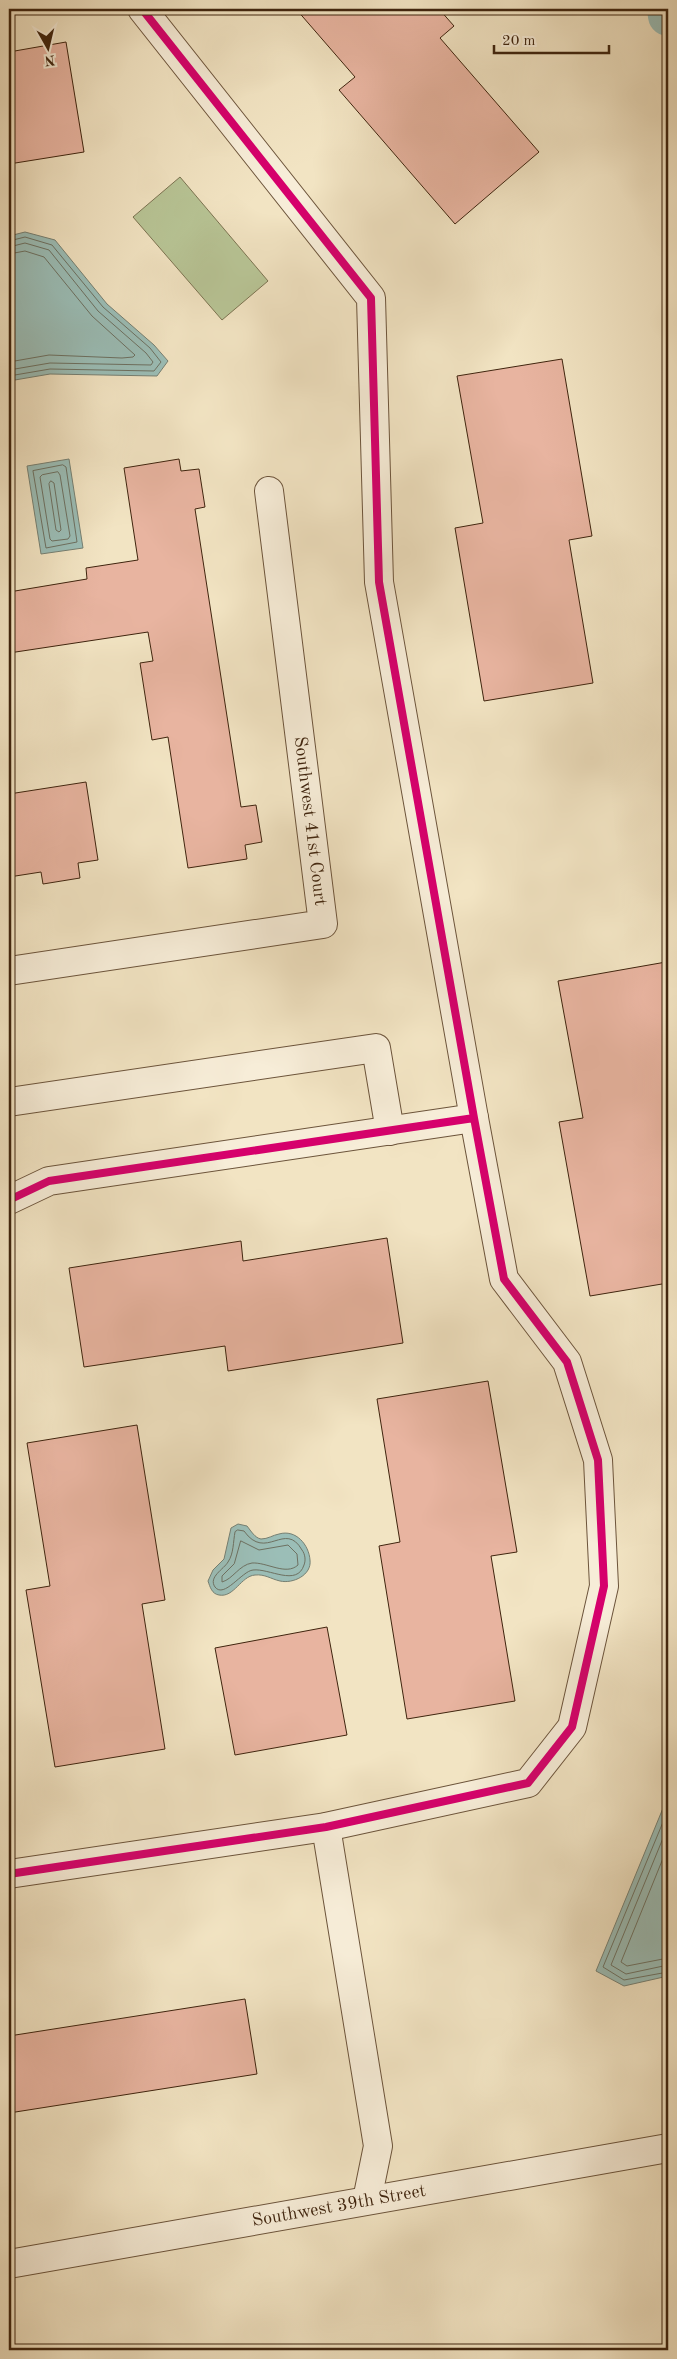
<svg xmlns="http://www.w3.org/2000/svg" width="677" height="2359" font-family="'Old Standard TT',serif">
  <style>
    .green { fill: #b8c596; stroke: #7c7452 }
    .water { fill: #9bbeb7; stroke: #768073 }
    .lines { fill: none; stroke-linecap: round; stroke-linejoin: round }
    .shore { stroke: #6d7162; stroke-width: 1 }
    .canal { stroke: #9bbeb7; stroke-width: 40 }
    .building { fill: #e8b4a0; stroke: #3f240e }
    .minor-casing { stroke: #6c543b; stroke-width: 30 }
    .minor { stroke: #f7edd8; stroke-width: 28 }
    .cycleway-casing { stroke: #f7edd8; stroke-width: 11 }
    .cycleway { stroke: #d6006c; stroke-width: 8 }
    .labels { text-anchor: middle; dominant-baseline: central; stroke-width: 4; stroke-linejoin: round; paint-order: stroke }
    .street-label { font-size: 18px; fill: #3f240e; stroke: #f7edd8 }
  </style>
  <rect width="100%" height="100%" fill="#f2e4c3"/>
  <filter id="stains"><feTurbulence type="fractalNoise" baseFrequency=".004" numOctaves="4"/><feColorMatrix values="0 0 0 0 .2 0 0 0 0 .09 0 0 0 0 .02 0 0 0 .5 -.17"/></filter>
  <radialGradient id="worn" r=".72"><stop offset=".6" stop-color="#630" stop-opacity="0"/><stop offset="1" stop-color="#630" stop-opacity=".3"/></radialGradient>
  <path class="green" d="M180,177L268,281L222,320L133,217Z"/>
  <path class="water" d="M25,232L55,240L107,304L154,345L168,361L157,376L50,374L9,381V236Z
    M69,459L83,548L41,554L27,466Z
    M238,1524L247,1526C251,1531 255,1538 261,1539C268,1539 273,1535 279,1534C296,1529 309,1545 310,1560C312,1575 293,1584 280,1581C271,1579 265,1574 255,1575C241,1576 234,1598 219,1595C212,1594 210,1587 208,1581L213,1570L224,1559L231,1528Z
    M668,1796V1976L624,1986L596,1971Z"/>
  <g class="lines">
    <path class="shore" d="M9,241L25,237L52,245L103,307L150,348L161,362L154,371L50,369L9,376
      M9,247L25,243L49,250L98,311L146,353L153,362L151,365L50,363L9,370
      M9,254L25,251L44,257L92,316L135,355L133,357L122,358L49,355L9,362
      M63,465L66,467L77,542L46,548L33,471Z
      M58,472L60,475L70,536L68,539L52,541L50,539L40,477L42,475Z
      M51,481L54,483L61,530L59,532L56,530L49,484Z
      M238,1530L244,1531C266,1562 285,1520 302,1550C305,1554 306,1560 304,1565C297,1587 269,1568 253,1570C242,1571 224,1599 215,1587C208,1577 224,1569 228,1562C234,1553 233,1542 235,1532Z
      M241,1541L259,1550L288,1545L297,1554L298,1565C286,1576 267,1562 252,1563C239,1565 233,1579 222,1582V1576L234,1564Z
      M668,1810L603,1967L624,1980L668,1972
      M668,1826L611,1965L626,1974L668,1965
      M668,1846L621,1962L627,1966L668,1958"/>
    <path class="canal" d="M667,9L668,16"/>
  </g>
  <path class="building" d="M296,9H439L454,26L440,38L539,152L455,224L339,90L355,77Z
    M66,42L84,152L9,164V52Z
    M562,359L592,536L569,540L593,683L484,701L455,528L483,523L457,376Z
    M179,459L181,471L199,469L205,507L195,509L241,807L256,805L262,842L245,845L247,859L188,868L168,737L152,740L140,663L153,661L148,632L9,653V592L87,579L86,568L138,560L124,468Z
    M86,782L98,860L78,863L80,878L43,884L41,872L9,877V794Z
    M666,962L668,976V1283L590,1296L559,1122L583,1118L558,981Z
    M387,1238L403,1343L228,1371L225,1346L84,1367L69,1268L241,1241L243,1261Z
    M488,1381L517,1552L491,1556L515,1701L407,1719L379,1546L400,1542L377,1399Z
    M137,1425L165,1600L142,1604L165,1749L55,1767L26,1590L50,1586L27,1443Z
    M327,1627L347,1735L235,1755L215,1648Z
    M245,1999L257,2074L9,2113V2036Z"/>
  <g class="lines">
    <g class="minor-casing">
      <g id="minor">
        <path d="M142,9L371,298L379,582L474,1118"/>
        <path d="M9,971L323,924L269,491"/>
        <path d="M9,1102L376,1048L390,1131"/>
        <path d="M9,1200L49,1181L474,1118L504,1279L567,1362L598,1460L604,1586L572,1727L528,1783L326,1827L9,1874"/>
        <path d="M326,1827L378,2146L367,2200"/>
        <path id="s1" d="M9,2264L668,2148"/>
      </g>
    </g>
    <use href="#minor" class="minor"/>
    <g class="cycleway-casing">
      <path id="cycleway" d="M142,9L371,298L379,582L474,1118
        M9,1200L49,1181L474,1118L504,1279L567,1362L598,1460L604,1586L572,1727L528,1783L326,1827L9,1874"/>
    </g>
    <use href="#cycleway" class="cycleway"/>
  </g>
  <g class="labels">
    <g class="street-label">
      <text transform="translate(310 821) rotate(83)">Southwest 41st Court</text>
      <text stroke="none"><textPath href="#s1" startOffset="335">Southwest 39th Street</textPath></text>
    </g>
  </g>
  <rect width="677" height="2359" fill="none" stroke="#f2e4c3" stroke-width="30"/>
  <rect x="10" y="10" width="657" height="2339" fill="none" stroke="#3f240e" stroke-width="2.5"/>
  <rect x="15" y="15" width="647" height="2329" fill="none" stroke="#3f240e"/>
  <g transform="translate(48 48) rotate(172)" stroke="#f7edd8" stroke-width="4" paint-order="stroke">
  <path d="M0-4L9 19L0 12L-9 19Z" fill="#3f240e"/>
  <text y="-8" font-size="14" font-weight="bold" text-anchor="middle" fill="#3f240e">N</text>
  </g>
  <path d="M494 45v8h115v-8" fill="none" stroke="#3f240e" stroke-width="2.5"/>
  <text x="502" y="45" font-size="15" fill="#3f240e" stroke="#f7edd8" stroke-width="4" paint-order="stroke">20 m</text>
  <rect width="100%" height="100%" filter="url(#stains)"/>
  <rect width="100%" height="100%" fill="url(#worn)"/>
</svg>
